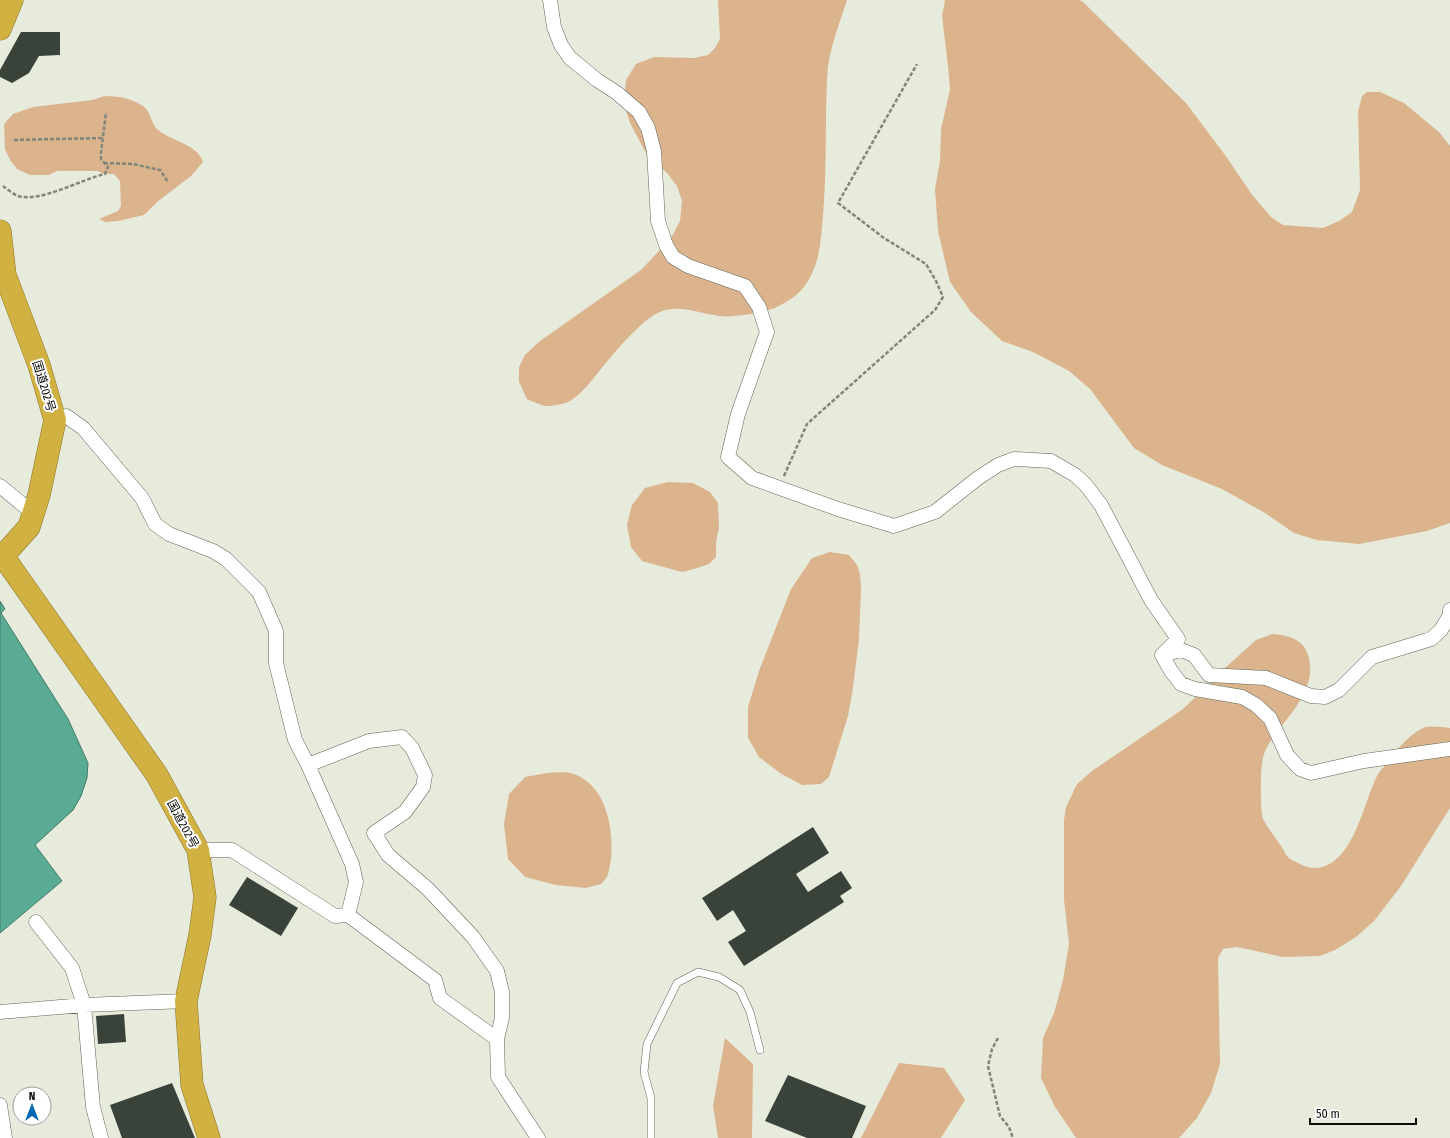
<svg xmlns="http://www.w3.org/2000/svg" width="1450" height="1138" font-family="'Fira Sans Condensed','Noto Sans JP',sans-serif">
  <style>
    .green { fill: #dbb48d }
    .water { fill: #59ac93; stroke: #427c69 }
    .building { fill: #394339 }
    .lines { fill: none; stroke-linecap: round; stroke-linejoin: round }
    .lane-casing { stroke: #616457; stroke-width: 8 }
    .street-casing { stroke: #616457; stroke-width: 15 }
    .highway-casing { stroke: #8c772d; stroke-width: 23 }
    .path { stroke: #83857b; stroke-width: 2.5; stroke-dasharray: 4 2; stroke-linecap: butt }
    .lane { stroke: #fff; stroke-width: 7 }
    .street { stroke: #fff; stroke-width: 14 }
    .highway { stroke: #d1b142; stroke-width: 22 }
    .labels { text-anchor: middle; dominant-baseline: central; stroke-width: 4; stroke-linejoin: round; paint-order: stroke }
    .street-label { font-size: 12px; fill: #0b0c07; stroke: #fff }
  </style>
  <rect width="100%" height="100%" fill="#e7ebdc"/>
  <path class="green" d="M718,0H847C839,25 828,52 827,78C825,124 827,170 823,215C821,239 820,264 806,284C799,295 788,301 777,307C767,312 731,318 719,316C686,311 669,299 641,325C628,337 616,350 605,364C596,375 581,396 568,402C563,404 553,406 547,406C541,406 532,401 527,399L519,382V367L525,355L540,341L641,270L671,238L680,221L682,201L677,186L667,173L646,153L630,123L624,104L626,80L636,64L654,57L694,58L708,55L715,48L720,39Z
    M945,0H1079L1083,2L1186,103L1225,155L1253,196L1271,217L1283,225L1323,228L1339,221L1352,212L1360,190L1358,112L1362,96L1367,92H1380L1404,103L1439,132L1450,146V523L1427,531L1359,544L1317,540L1294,533L1265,513L1222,489L1162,465L1134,448L1090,389L1069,371L1033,352L1002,341L971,312L950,282L938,231L935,189L940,161L941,129L950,89L948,66L942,16Z
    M105,96C123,97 127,97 143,106C150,110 151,123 157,129C170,141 198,144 203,162L191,176L157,202L144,215L118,221L105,222L99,219L118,211L121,206L120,181L114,174H103L98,171H57L49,175H30L17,169L10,160L5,149L4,124L13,114L33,107L92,100Z
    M668,482L693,483L710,492L718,503L719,528L716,542V557L709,564L694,569L682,572L642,561L631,547L627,525L632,505L645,488Z
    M830,552L849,555L857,565L860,574L861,589L859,639L853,688L848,716L829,777L821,784L802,785L780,773L759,757L748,738V707L759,671L791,589L812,558Z
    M1272,634C1286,635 1303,638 1308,655C1319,689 1287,716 1270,742C1263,752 1262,762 1261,773C1261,784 1260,809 1263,819C1267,827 1278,841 1283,849C1287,858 1290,859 1298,863C1319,875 1336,864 1348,845C1361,824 1366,800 1376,778C1378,773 1383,768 1386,764C1397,750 1407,736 1423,728C1430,725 1442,727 1450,728V808L1401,886L1374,921L1356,937L1335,950L1320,956L1283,957L1237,947L1223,949L1218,958L1220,1064L1211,1093L1197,1118L1179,1138H1076L1055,1107L1041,1078L1043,1038L1054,1013L1063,980L1069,944L1064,900V820L1066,807L1077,784L1092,771L1183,709L1225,668L1256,640Z
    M547,773C562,772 573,771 585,780C609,796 615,839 610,865C609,868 609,873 607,877C605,879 603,882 601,884L586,888L556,885L525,877L508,859L504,824L509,794L525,777Z
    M725,1038L753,1064L752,1138H718L713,1106Z
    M899,1063L944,1068L965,1100L941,1138H861Z"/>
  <path class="water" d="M0,601L5,609L1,613L68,719L88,763L87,778L81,796L73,810L35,845L62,881L0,933Z"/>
  <path class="building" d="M21,32H60V55L39,56L29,73L12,83L0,77V70Z
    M813,827L829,853L796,874L808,892L841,871L852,888L840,896L844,902L744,966L728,942L746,931L733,910L717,921L702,898Z
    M247,877L298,908L281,936L229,905Z
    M124,1014L126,1042L98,1044L96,1016Z
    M788,1075L866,1106L852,1138H807L765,1121Z
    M172,1083L195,1138H122L110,1105Z"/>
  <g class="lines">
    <g class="lane-casing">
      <path id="lane" d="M651,1138V1098L644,1072L647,1044L677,983L698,972L719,977L740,990L750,1012L760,1050"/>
    </g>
    <g class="street-casing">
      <path id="street" d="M550,0L554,27L561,45L570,58L597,80L617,93L639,112L648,128L654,151L658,221L666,245L673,257L688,266L745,286L759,307L767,332L738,414L728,457L752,478L838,509L894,526L935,512L978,478L998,465L1014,459L1051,461L1075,475L1085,484L1101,505L1151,600L1178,639L1162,655
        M55,420L66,416L83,428L142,498L155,524L169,534L213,551L226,559L259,592L276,631V663L295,740L308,765L352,864L356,882L348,915L335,916L232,850H198
        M0,486L34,514
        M1162,655L1171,671L1181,684L1195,689L1242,697L1256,705L1270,718L1287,755L1300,769L1311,773L1364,761L1450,749
        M1162,655L1181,650L1194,655L1209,675L1266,678L1311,696L1325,697L1339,690L1372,657L1431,639L1441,630L1450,615V610
        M308,765L369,741L402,737L412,748L425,775L423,787L405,812L374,833L388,855L428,889L473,937L497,971L502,992V1018L497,1039
        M348,915L435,980L440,998L497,1039L498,1077L538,1138
        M36,922L72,968L84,1005L93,1107L101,1138
        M0,1012L84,1005L186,1001
        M0,1105L5,1138"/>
    </g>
    <g class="highway-casing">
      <path id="highway" d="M0,29L12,0
        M0,231L5,275L39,365L55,420L39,495L29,527L3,556L157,775L198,850L205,897L200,935L186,1001L192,1085L209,1138"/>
    </g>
    <path class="path" d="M14,140L103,138
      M104,163L133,164L160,170L168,182
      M3,186C7,189 13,194 18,196C40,203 82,179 105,174L108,167L101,159V153L106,112
      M784,476L807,424L935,310L943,297L936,281L926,264L884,238L838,203L917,64
      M998,1038L992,1049L988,1066L1000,1116L1009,1127L1013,1138"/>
    <use href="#lane" class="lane"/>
    <use href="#street" class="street"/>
    <use href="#highway" class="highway"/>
  </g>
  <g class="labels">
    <g class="street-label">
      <text transform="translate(44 386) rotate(73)">国道202号</text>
      <text transform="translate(183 824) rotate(62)">国道202号</text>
    </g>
  </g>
  <g transform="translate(32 1106)"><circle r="19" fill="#ffffff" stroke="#9d9e9c"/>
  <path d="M0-3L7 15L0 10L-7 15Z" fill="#0467b4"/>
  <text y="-6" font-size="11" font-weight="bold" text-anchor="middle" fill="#0b0c07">N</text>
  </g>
  <path d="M1310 1118v6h106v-6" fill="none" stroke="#0b0c07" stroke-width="2"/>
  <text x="1316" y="1118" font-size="12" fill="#0b0c07" stroke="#ffffff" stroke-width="3" paint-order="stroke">50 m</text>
</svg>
